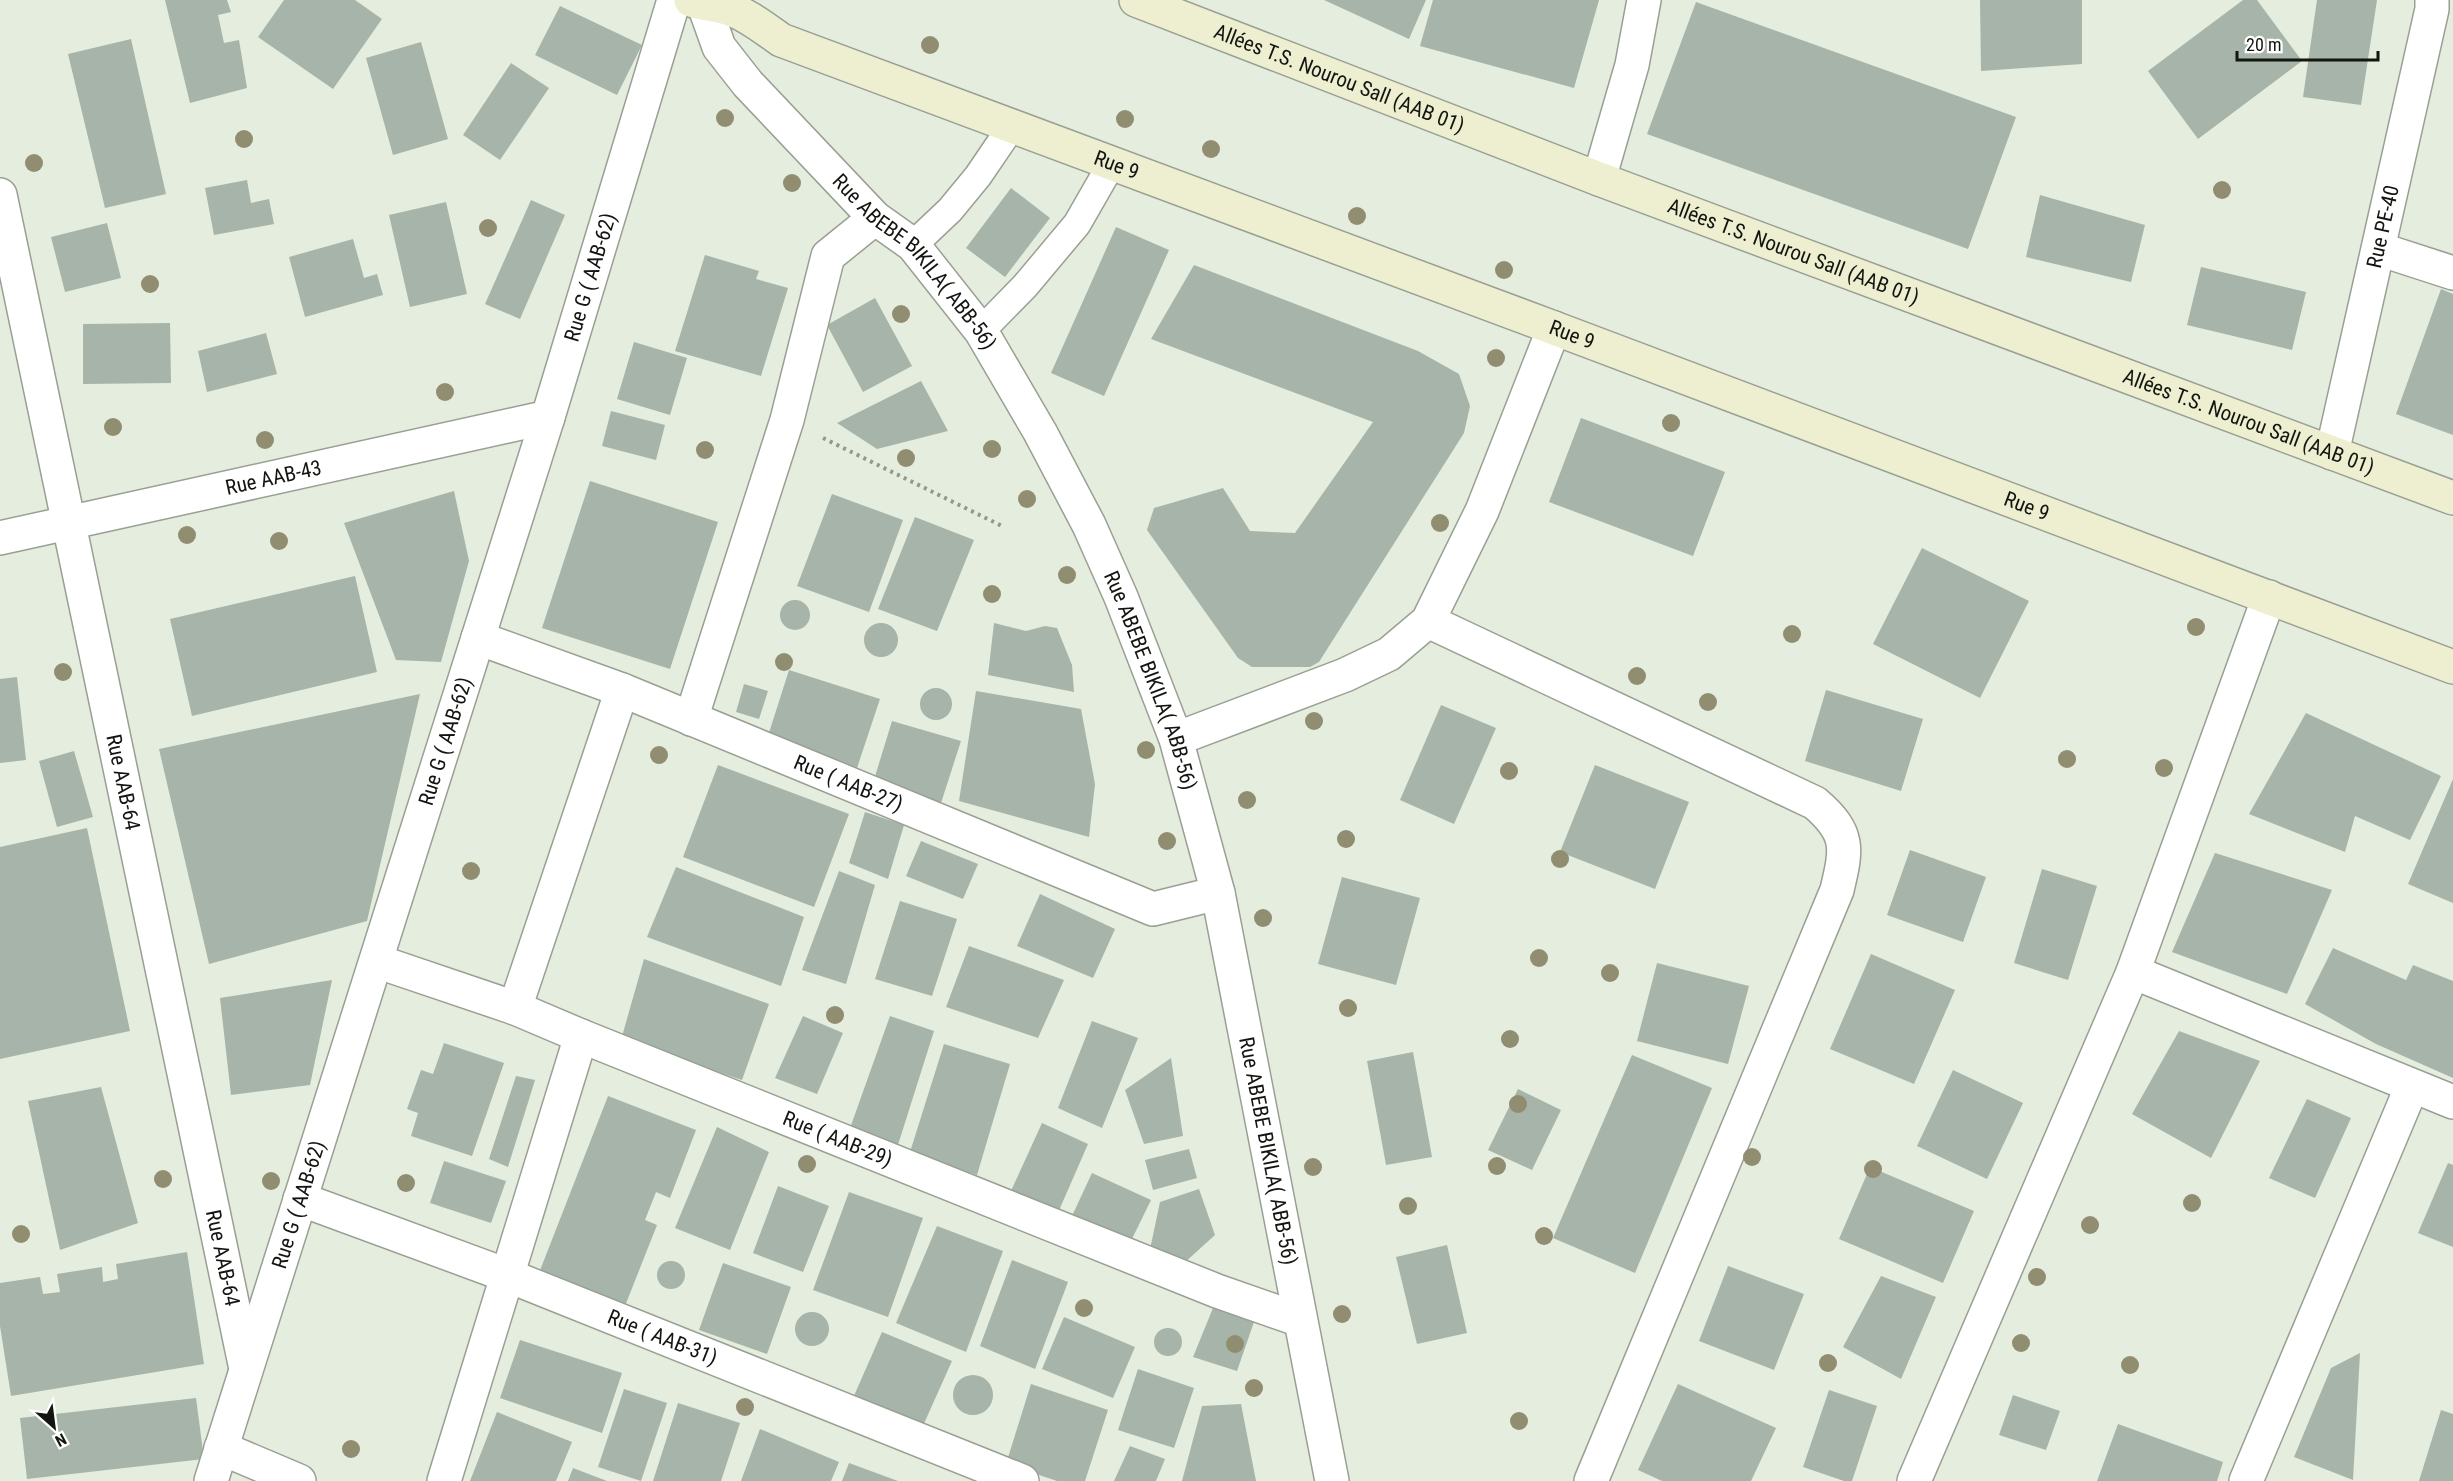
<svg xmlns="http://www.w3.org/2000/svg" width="2453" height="1481" font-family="'Roboto Condensed',sans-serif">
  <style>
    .building { fill: #a6b4a9 }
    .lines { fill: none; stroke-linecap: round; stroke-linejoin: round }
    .lane-casing { stroke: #99a093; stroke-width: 30 }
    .street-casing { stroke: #99a093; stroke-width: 36 }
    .secondary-casing { stroke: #99a093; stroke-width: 36 }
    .path { stroke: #92988c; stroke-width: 4; stroke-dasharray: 3 4.5; stroke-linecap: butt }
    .lane { stroke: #fff; stroke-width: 27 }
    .street { stroke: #fff; stroke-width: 33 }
    .secondary { stroke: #eeefd1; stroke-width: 33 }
    .tree { fill: #918d71 }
    .labels { text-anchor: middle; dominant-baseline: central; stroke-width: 5; stroke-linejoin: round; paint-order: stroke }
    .street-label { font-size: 21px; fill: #121510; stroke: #fff }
  </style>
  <rect width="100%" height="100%" fill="#e5edde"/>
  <path class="building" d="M165,0H227L231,12L218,15L224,43L239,40L247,88L190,103Z
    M284,0H355L382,19L333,89L258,37Z
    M1324,0H1426L1409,39Z
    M1433,0H1599L1574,88L1420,46Z
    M1980,0H2082V64L1981,71Z
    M2243,0H2257L2302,61L2198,139L2148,71Z
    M2317,0H2377L2361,105L2303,97Z
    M1696,2L2016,117L1968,249L1647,134Z
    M560,6L642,45L617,95L535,55Z
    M131,39L166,194L105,208L68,54Z
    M421,42L448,139L393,155L366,58Z
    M511,63L549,88L500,160L463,135Z
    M247,180L251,203L269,199L274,224L214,235L205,188Z
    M1011,188L1050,218L1005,277L966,248Z
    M2040,195L2145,225L2131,282L2026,257Z
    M531,200L565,215L520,319L485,304Z
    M446,202L467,294L410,307L389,215Z
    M107,223L121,278L65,292L51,237Z
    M1116,227L1169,250L1104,396L1051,373Z
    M353,239L364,278L377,274L383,295L305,317L289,257Z
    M705,255L759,271L756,279L788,288L761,376L675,351Z
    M1194,265L1418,351L1459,374L1470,406L1464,433L1319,662L1310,667H1252L1238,658L1147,530L1154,508L1223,488L1250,531L1295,533L1373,422L1151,339Z
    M2201,267L2306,292L2292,350L2187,325Z
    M2441,289L2453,294V435L2396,414Z
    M875,298L912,366L863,392L827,325Z
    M170,323L171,383L83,384V324Z
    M266,333L277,374L207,392L198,351Z
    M634,342L687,358L670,415L617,399Z
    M921,381L948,431L877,449L837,423Z
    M611,411L665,425L656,460L602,446Z
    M1581,418L1725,472L1693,556L1549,502Z
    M590,481L718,522L670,669L542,628Z
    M454,491L469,561L441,662L396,660L344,523Z
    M832,494L903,520L869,612L797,586Z
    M915,517L974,540L937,631L878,609Z
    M1922,548L2029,601L1980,698L1873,644Z
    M355,576L377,672L192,716L170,619Z
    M780 615a15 15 0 1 1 30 0a15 15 0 1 1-30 0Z
    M994,623L1026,631L1045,626L1057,628L1072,665L1074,692L988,675Z
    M864 640a17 17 0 1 1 34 0a17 17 0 1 1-34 0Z
    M789,670L880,699L857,768L767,739Z
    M17,677L26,760L0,763V679Z
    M744,684L768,691L759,719L736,712Z
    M920 704a16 16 0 1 1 32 0a16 16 0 1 1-32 0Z
    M1826,690L1923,719L1901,791L1805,761Z
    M976,691L1081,709L1095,784L1089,837L959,801Z
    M420,694L367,921L209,964L159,749Z
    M1441,705L1496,728L1454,824L1400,800Z
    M2306,713L2441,776L2410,840L2355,816L2345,852L2249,814Z
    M892,721L961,741L941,803L873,783Z
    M74,751L93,817L57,827L39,761Z
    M718,765L849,814L814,907L683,857Z
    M1595,765L1689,802L1655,889L1560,852Z
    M2453,779V903L2408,884Z
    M865,812L904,825L888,879L849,863Z
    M87,828L130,1031L0,1059V847Z
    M921,841L978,864L963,899L906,876Z
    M1910,850L1986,877L1963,942L1887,915Z
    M2215,853L2332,890L2287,994L2172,952Z
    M676,867L804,917L781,986L647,937Z
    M2042,869L2097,886L2068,980L2014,963Z
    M839,871L875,885L846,984L802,970Z
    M1342,877L1420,898L1396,985L1318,964Z
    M1040,894L1115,929L1093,978L1017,946Z
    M900,901L957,919L932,996L875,979Z
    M969,946L1064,980L1038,1038L946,1007Z
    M2333,948L2406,980L2413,965L2453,981V1078L2376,1044L2305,1004Z
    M1871,954L1955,990L1914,1084L1830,1049Z
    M644,959L769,1004L742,1080L621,1040Z
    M1657,963L1749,986L1728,1064L1637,1041Z
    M332,980L310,1085L231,1095L220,998Z
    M803,1016L843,1033L817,1094L775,1078Z
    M890,1016L934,1031L897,1148L849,1131Z
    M1092,1021L1138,1038L1102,1128L1058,1108Z
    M2179,1031L2260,1061L2211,1158L2132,1114Z
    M444,1043L504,1063L472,1156L411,1136L418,1113L407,1109L421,1070L433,1074Z
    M944,1044L1010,1064L977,1175L910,1152Z
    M1413,1052L1432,1157L1386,1165L1367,1061Z
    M1632,1055L1712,1088L1635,1273L1553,1238Z
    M1171,1058L1183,1136L1144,1144L1125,1090Z
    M1953,1070L2023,1103L1987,1179L1917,1146Z
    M516,1076L535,1080L508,1167L489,1159Z
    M101,1087L138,1223L60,1250L28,1101Z
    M1518,1089L1561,1110L1532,1170L1488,1150Z
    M608,1096L696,1130L670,1198L656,1192L645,1220L657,1225L625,1306L539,1273Z
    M2307,1099L2351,1118L2315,1198L2269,1178Z
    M1042,1123L1088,1144L1057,1215L1010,1193Z
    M717,1127L769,1152L730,1250L675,1228Z
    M1189,1149L1197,1178L1153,1190L1145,1160Z
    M444,1161L506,1181L491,1223L430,1203Z
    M2448,1163L2453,1165V1247L2418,1233Z
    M1870,1167L1974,1211L1943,1283L1839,1239Z
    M1092,1173L1151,1200L1130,1243L1072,1216Z
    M778,1186L829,1206L803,1272L753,1253Z
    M1199,1189L1215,1235L1183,1264L1149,1254L1160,1202Z
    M849,1192L923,1218L888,1317L813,1290Z
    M937,1226L1003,1251L966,1352L896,1323Z
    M1447,1245L1467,1333L1417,1344L1396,1257Z
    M187,1252L204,1364L11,1396L0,1326V1283L40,1277L43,1294L60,1292L57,1274L102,1267L103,1282L118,1279L116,1264Z
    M1012,1260L1068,1282L1035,1369L980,1346Z
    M657 1275a14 14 0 1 1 28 0a14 14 0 1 1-28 0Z
    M723,1263L791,1287L767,1354L699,1330Z
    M1728,1266L1804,1294L1774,1370L1699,1341Z
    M1881,1276L1936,1297L1901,1379L1843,1347Z
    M1213,1308L1254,1322L1237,1371L1193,1357Z
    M795 1329a17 17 0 1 1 34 0a17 17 0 1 1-34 0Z
    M1064,1317L1135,1347L1113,1398L1042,1369Z
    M1154 1342a14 14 0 1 1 28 0a14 14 0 1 1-28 0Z
    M882,1332L952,1361L922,1428L853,1398Z
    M520,1340L622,1373L602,1433L500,1398Z
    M2360,1353L2353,1480L2294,1457L2331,1368Z
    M1138,1369L1194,1388L1174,1448L1118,1430Z
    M953 1395a20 20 0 1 1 40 0a20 20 0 1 1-40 0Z
    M1031,1384L1108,1410L1085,1481H1057L1006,1464Z
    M1678,1384L1776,1428L1751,1481H1662L1638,1470Z
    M624,1389L667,1403L641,1481L598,1467Z
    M1829,1390L1877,1406L1852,1481H1844L1803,1467Z
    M2013,1395L2060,1411L2046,1450L1999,1435Z
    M196,1398L204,1459L27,1479L20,1418Z
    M678,1403L740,1423L721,1481H653Z
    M1241,1404L1256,1481H1182L1202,1406Z
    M2441,1410L2453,1414V1481H2419Z
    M497,1412L572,1442L556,1481H470Z
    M2118,1424L2223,1462L2217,1481H2097Z
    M760,1429L839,1462L831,1481H741Z
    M1130,1446L1165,1459L1156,1481H1114Z
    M849,1463L898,1481H842Z
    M573,1468L607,1481H568Z"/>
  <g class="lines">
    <g class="lane-casing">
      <path id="lane" d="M913,245L950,210L978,176L1012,126
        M981,331L1025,286L1077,224L1112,163"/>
    </g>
    <g class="street-casing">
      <g id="street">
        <path id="s1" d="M704,5L719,47L748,84L875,218L913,245L981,331L1040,432L1089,525L1121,597L1176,739L1218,893L1332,1481"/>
        <path d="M1599,179L1632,65L1644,0"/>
        <path id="s2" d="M0,195L246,1369"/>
        <path d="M2379,249L2453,273"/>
        <path id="s3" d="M2332,453L2432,9V0"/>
        <path id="s4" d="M0,538L548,417"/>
        <path d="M1428,621L1815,803C1850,833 1847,848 1837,890L1591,1481"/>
        <path id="s5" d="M478,638L622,690L1153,909L1218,893"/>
        <path d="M691,719L787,420L828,256L875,218"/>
        <path d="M1176,739L1345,675L1389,654L1428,621L1482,511L1554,328"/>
        <path id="s6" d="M376,961L515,1008L581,1036L1217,1291L1300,1320"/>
        <path d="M2133,972L2453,1102"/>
        <path d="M515,1008L622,690"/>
        <path id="s7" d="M300,1199L509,1276L1022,1481"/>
        <path d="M221,1448L299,1481"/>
        <path id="s8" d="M211,1481L548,417L674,0"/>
        <path d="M444,1481L581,1036"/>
        <path d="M1914,1481L2133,972L2269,597"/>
        <path d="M2246,1481L2412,1086"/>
      </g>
    </g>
    <g class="secondary-casing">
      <g id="secondary">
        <path id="s9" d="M691,0C702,4 712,4 723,7C744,12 764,28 781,40L1554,328L2453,667"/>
        <path id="s10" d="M1136,0L1599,179L2453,498"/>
      </g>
    </g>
    <path class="path" d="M823,438L1004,527"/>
    <use href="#lane" class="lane"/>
    <use href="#street" class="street"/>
    <use href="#secondary" class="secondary"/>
  </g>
  <g class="tree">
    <circle cx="930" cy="45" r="9"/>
    <circle cx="725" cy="118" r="9"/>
    <circle cx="1125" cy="119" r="9"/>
    <circle cx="244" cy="139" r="9"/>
    <circle cx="1211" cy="149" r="9"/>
    <circle cx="34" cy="163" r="9"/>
    <circle cx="792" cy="183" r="9"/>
    <circle cx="2222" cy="190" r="9"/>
    <circle cx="1357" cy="216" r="9"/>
    <circle cx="488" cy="228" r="9"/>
    <circle cx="1504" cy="270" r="9"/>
    <circle cx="150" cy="284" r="9"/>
    <circle cx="901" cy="314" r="9"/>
    <circle cx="1496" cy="358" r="9"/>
    <circle cx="445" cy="392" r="9"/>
    <circle cx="1671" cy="423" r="9"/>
    <circle cx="113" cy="427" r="9"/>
    <circle cx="265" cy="440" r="9"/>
    <circle cx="992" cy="449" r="9"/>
    <circle cx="705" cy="450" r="9"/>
    <circle cx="906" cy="458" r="9"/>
    <circle cx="1027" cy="499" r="9"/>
    <circle cx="1440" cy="523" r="9"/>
    <circle cx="187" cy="535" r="9"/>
    <circle cx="279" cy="541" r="9"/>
    <circle cx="1067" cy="575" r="9"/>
    <circle cx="992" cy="594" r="9"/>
    <circle cx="2196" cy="627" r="9"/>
    <circle cx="1792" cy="634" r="9"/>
    <circle cx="784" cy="662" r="9"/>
    <circle cx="63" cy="672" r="9"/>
    <circle cx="1637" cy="676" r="9"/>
    <circle cx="1708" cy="702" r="9"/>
    <circle cx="1314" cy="721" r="9"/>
    <circle cx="1146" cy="750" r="9"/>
    <circle cx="659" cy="755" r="9"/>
    <circle cx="2067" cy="759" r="9"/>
    <circle cx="2164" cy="768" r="9"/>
    <circle cx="1509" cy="771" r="9"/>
    <circle cx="1247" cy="800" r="9"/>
    <circle cx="1346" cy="839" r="9"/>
    <circle cx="1167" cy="841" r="9"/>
    <circle cx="1560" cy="859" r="9"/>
    <circle cx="471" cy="871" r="9"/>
    <circle cx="1263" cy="918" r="9"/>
    <circle cx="1539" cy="958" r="9"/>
    <circle cx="1610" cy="973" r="9"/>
    <circle cx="1348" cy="1008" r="9"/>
    <circle cx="835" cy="1015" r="9"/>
    <circle cx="1510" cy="1039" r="9"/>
    <circle cx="1518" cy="1104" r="9"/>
    <circle cx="1752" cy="1157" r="9"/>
    <circle cx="807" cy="1164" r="9"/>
    <circle cx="1497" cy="1166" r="9"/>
    <circle cx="1313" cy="1167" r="9"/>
    <circle cx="1873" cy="1169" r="9"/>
    <circle cx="163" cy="1179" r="9"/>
    <circle cx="271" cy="1181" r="9"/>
    <circle cx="406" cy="1183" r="9"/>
    <circle cx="2192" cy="1203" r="9"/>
    <circle cx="1408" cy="1206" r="9"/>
    <circle cx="2090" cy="1225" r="9"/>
    <circle cx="21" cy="1234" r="9"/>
    <circle cx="1544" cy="1236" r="9"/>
    <circle cx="2037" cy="1277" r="9"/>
    <circle cx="1084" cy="1308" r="9"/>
    <circle cx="1342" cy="1314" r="9"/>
    <circle cx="2021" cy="1343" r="9"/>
    <circle cx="1235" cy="1344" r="9"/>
    <circle cx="1828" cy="1363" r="9"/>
    <circle cx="2130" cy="1365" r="9"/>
    <circle cx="1254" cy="1388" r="9"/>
    <circle cx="745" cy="1407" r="9"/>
    <circle cx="1519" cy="1421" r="9"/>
    <circle cx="351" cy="1449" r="9"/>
  </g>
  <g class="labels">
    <g class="street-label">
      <text stroke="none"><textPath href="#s10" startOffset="218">Allées T.S. Nourou Sall (AAB 01)</textPath></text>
      <text stroke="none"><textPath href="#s9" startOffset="458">Rue 9</textPath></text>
      <text stroke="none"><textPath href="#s3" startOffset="232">Rue PE-40</textPath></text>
      <text stroke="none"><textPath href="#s10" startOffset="704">Allées T.S. Nourou Sall (AAB 01)</textPath></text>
      <text stroke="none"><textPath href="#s1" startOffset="336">Rue ABEBE BIKILA( ABB-56)</textPath></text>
      <text stroke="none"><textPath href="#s8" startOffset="1262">Rue G ( AAB-62)</textPath></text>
      <text stroke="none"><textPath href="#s9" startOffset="944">Rue 9</textPath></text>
      <text stroke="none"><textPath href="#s10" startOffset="1190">Allées T.S. Nourou Sall (AAB 01)</textPath></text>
      <text stroke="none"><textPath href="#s4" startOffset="280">Rue AAB-43</textPath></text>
      <text stroke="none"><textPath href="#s9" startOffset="1430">Rue 9</textPath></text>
      <text stroke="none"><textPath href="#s1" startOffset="822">Rue ABEBE BIKILA( ABB-56)</textPath></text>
      <text stroke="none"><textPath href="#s8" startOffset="776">Rue G ( AAB-62)</textPath></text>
      <text stroke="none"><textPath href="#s2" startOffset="600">Rue AAB-64</textPath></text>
      <text stroke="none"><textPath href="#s5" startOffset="398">Rue ( AAB-27)</textPath></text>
      <text stroke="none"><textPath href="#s6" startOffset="495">Rue ( AAB-29)</textPath></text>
      <text stroke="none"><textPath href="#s1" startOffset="1308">Rue ABEBE BIKILA( ABB-56)</textPath></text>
      <text stroke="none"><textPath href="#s8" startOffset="290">Rue G ( AAB-62)</textPath></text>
      <text stroke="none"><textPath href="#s2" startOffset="1086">Rue AAB-64</textPath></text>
      <text stroke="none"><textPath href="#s7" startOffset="388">Rue ( AAB-31)</textPath></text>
    </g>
  </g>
  <g transform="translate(54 1427) rotate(152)" stroke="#ffffff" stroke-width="4.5" paint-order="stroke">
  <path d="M0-4.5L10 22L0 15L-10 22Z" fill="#121510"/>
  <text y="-9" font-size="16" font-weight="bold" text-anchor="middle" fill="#121510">N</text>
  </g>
  <path d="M2237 51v9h141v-9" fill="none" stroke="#121510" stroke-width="3"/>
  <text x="2246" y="51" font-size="18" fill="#121510" stroke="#ffffff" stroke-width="4.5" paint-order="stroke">20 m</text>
</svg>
